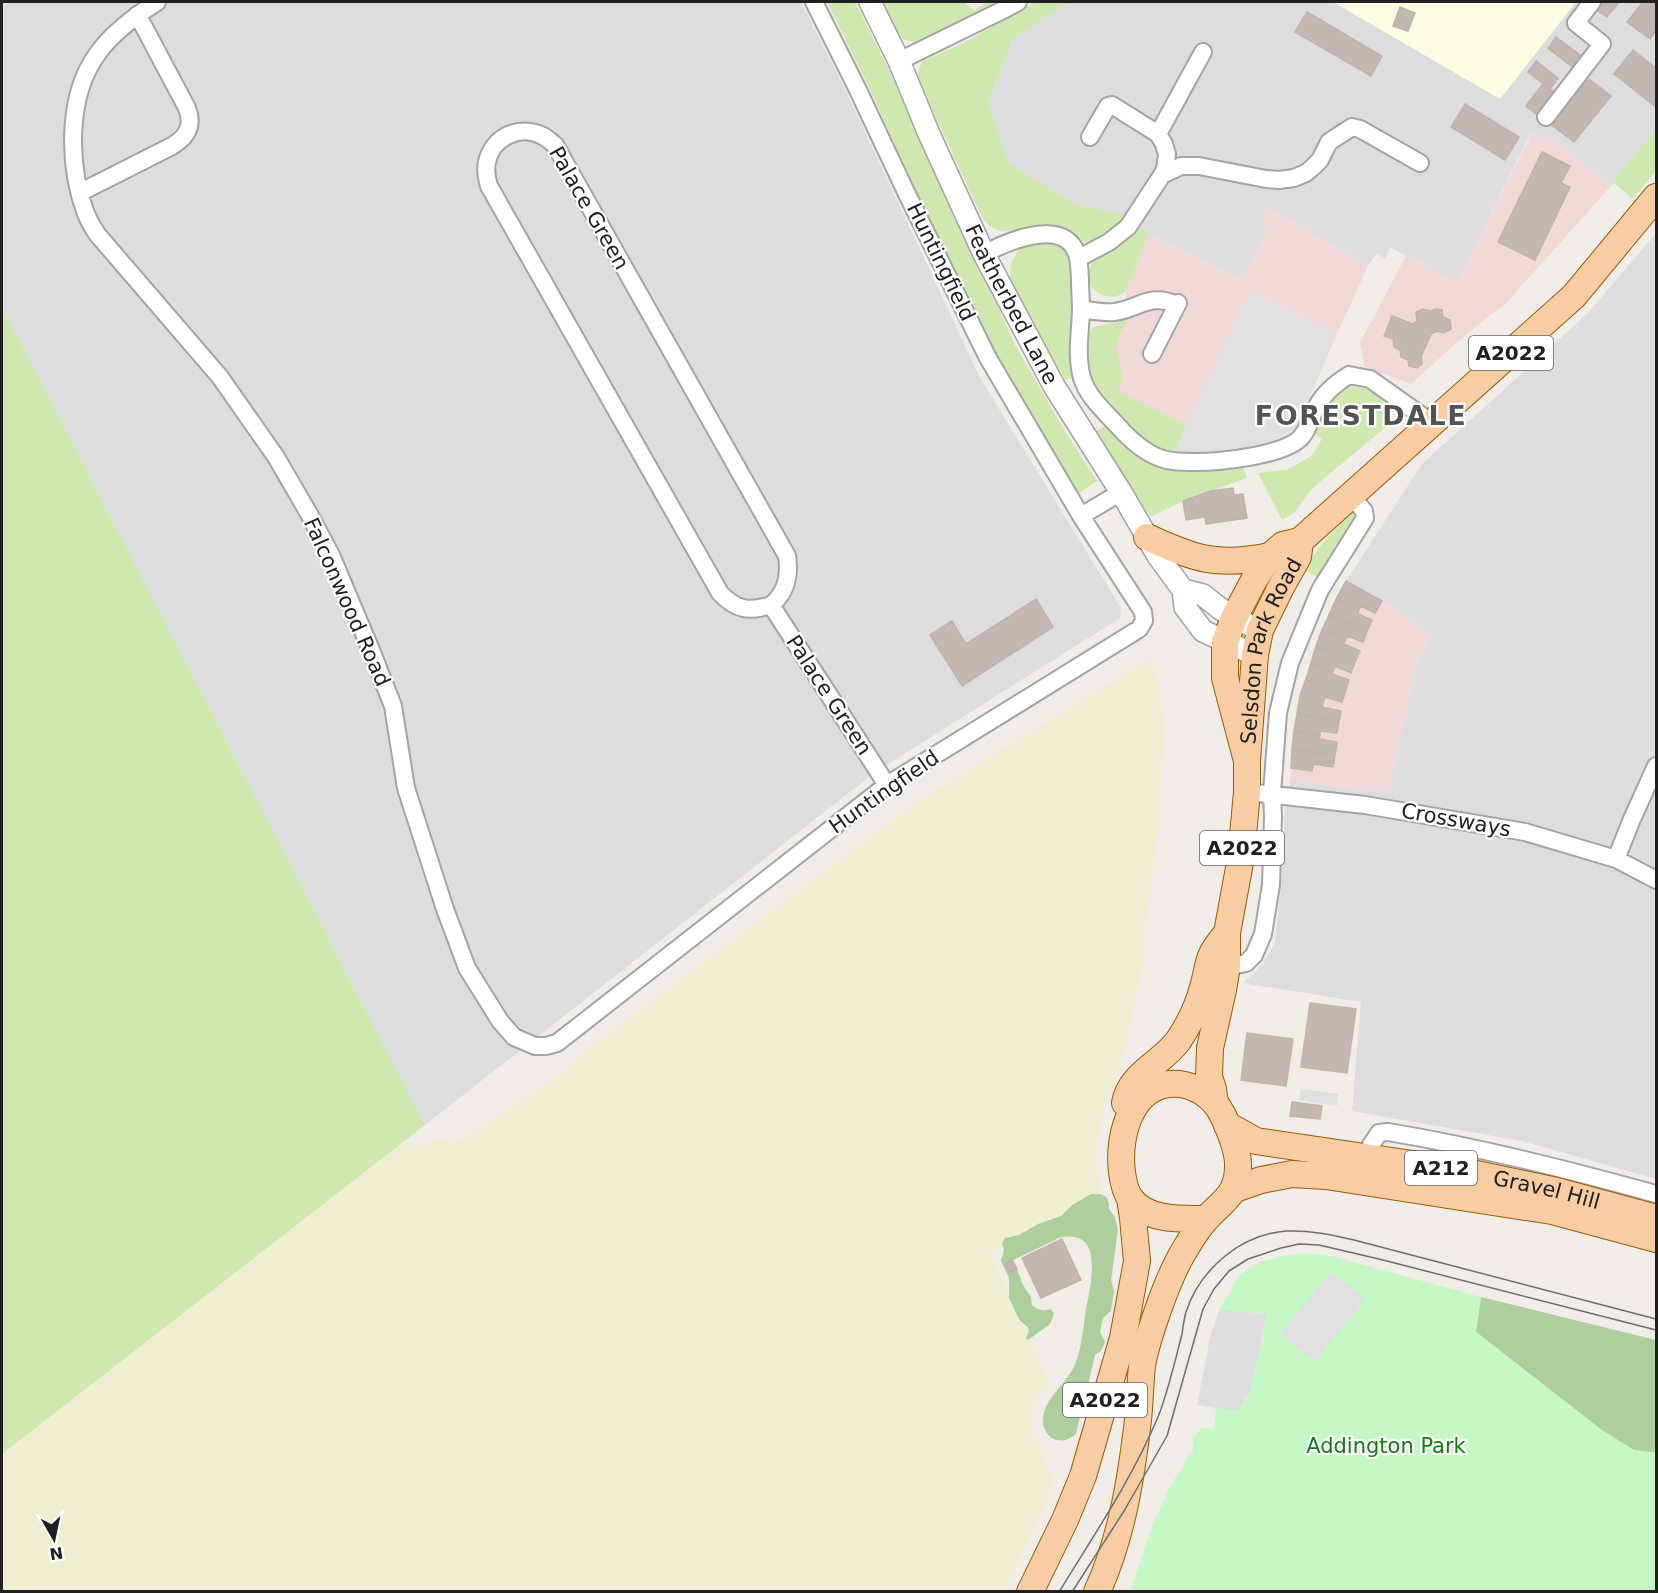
<svg xmlns="http://www.w3.org/2000/svg" width="1658" height="1593" font-family="'DejaVu Sans',sans-serif">
  <style>
    .residential { fill: #dedddd }
    .commercial { fill: #f0d7d8 }
    .education { fill: #fefce2 }
    .farmland { fill: #eeeed3 }
    .grass { fill: #cfe8af }
    .forest { fill: #afce9d }
    .park { fill: #c6f8c6 }
    .parking { fill: #e0e0e0 }
    .building { fill: #c1b8b3; stroke: #c2b2aa; stroke-width: 1.5 }
    .lines { fill: none; stroke-linecap: round; stroke-linejoin: round }
    .minor-casing { stroke: #a4a4a4; stroke-width: 20 }
    .tertiary-casing { stroke: #a4a4a4; stroke-width: 24 }
    .primary-casing { stroke: #975c05; stroke-width: 28 }
    .minor { stroke: #fff; stroke-width: 16 }
    .tertiary { stroke: #fff; stroke-width: 21 }
    .primary { stroke: #f9cda3; stroke-width: 26 }
    .tram { stroke: #6e6e6e; stroke-width: 1.5 }
    .labels { text-anchor: middle; dominant-baseline: central; stroke-width: 4.5; stroke-linejoin: round; paint-order: stroke }
    .shield { fill: #fff; stroke: #636363; stroke-width: 1.5 }
    .shield-label { font-size: 20px; font-weight: bold; fill: #202020 }
    .street-label { font-size: 21px; fill: #202020; stroke: #fff }
    .park-label { font-size: 21px; fill: #0f7d10; stroke: #fff }
    .district-label { font-size: 27px; font-weight: bold; letter-spacing: 1.5px; fill: #535353; stroke: #fff }
  </style>
  <rect width="100%" height="100%" fill="#f0ece7"/>
  <path class="residential" d="M2,2H801L846,91L980,378L1121,608L1120,618L874,773L425,1125L2,307Z
    M1069,2H1656V130L1611,186L1552,139L1550,145L1531,133L1457,283L1390,247L1385,258L1376,254L1368,266L1271,210L1268,231L1242,280L1149,234L1126,216L1075,204L1009,163L988,102L1013,39Z
    M1656,233V1179L1522,1141L1352,1111L1361,1002L1243,983L1262,965L1275,943L1281,885L1285,813L1290,781L1388,793L1417,661L1432,635L1382,601L1346,581L1422,464L1588,313Z
    M1220,1309L1267,1314L1250,1393L1237,1412L1197,1405L1211,1333Z"/>
  <path class="commercial" d="M1532,133L1549,144L1552,139L1611,186L1507,302L1463,337L1411,384L1365,367L1360,343L1406,256L1457,283Z
    M1271,210L1368,266L1337,334L1251,290L1186,424L1118,391L1116,344L1130,314L1126,291L1149,234L1242,280L1268,231L1260,226Z
    M1346,581L1382,601L1432,634L1417,661L1388,793L1290,781L1292,749L1300,696L1322,630Z"/>
  <path class="education" d="M1333,2H1576L1500,99Z"/>
  <path class="farmland" d="M1152,657L1165,725L1158,824L1140,976L1123,1057L1115,1083L1104,1105L1098,1135L1096,1164L1101,1191L990,1254L1049,1383L1036,1399L1030,1412V1425L1052,1479L1053,1487L1004,1591L2,1592V1454L403,1142L415,1146L432,1141L458,1142L558,1076L583,1052L908,808Z"/>
  <path class="grass" d="M827,2H855L890,72L938,180L978,261L1015,345L1063,428L1097,481L1078,494L1042,439L993,353L916,190L867,83Z
    M881,2H963L974,10L987,2H1000L975,16L926,40L914,42L902,39L894,30Z
    M1035,2H1069L1013,39L988,102L1009,163L1075,204L1126,216C1116,226 1104,241 1089,242C1076,243 1068,230 1056,227C1034,221 1007,241 988,224C985,222 982,216 980,213L918,79L919,68L923,61L962,44Z
    M1656,130V170L1633,199L1613,182Z
    M1139,226L1149,234L1126,291C1106,308 1079,284 1091,265C1098,255 1109,252 1119,246C1127,241 1133,234 1139,226Z
    M1039,241C1051,243 1068,248 1072,262C1075,272 1073,285 1073,295C1072,322 1070,350 1074,378L1065,380L1028,317L1010,276L1011,263L1018,251L1028,244Z
    M2,307L425,1125L2,1454Z
    M1130,314L1116,344L1123,378L1118,391L1186,424L1175,452C1169,451 1162,450 1156,448C1140,442 1128,428 1117,415C1097,390 1072,360 1093,327L1118,322Z
    M1349,387L1367,388L1383,401L1388,412L1386,427L1334,470L1310,491L1294,513L1282,520L1258,473L1289,469L1311,456L1322,439L1314,433C1323,412 1327,396 1349,387Z
    M1104,426L1130,451L1150,462L1242,464L1247,478L1183,501L1150,517L1096,431Z
    M1354,512L1356,517L1319,578L1304,570C1318,547 1333,529 1354,512Z"/>
  <path class="forest" d="M1091,1194H1100L1106,1197L1109,1203V1209L1115,1217L1118,1230L1111,1280L1114,1291L1111,1311L1103,1318L1100,1332L1105,1342L1101,1351L1095,1355L1076,1434C1073,1436 1071,1438 1068,1439C1051,1446 1039,1428 1044,1413C1049,1395 1066,1383 1074,1367C1082,1349 1083,1328 1086,1309C1091,1284 1105,1227 1059,1238L1005,1264L1009,1272L1017,1269L1023,1285L1031,1297L1032,1305C1038,1310 1043,1312 1050,1309L1054,1313L1050,1324L1028,1340L1026,1338L1029,1331L1028,1328L1019,1319L1009,1298V1278L1001,1261L1004,1250L1002,1243L1005,1238L1019,1235L1038,1224L1061,1216L1072,1205Z
    M1481,1297L1656,1340V1453L1634,1450L1603,1431L1476,1332Z"/>
  <path class="park" d="M1305,1253L1331,1256L1481,1297L1476,1332L1603,1431L1634,1450L1656,1453V1591L1130,1592L1152,1527L1169,1488L1193,1450V1437L1202,1428L1214,1429L1216,1408L1237,1411L1250,1393L1267,1314L1220,1309L1239,1275L1260,1262L1283,1256Z"/>
  <path class="parking" d="M1251,290L1337,334L1296,428L1286,435L1267,445L1203,453L1175,452L1186,424Z
    M1301,1089L1338,1094L1337,1106L1299,1100Z
    M1331,1272L1365,1299L1315,1362L1280,1334Z"/>
  <path class="building" d="M1602,2H1619L1607,17L1596,9Z
    M1643,2H1656V30L1650,39L1627,22Z
    M1400,7L1415,13L1408,31L1393,26Z
    M1307,12L1382,56L1371,76L1295,32Z
    M1556,37L1584,58L1575,69L1548,48Z
    M1633,50L1656,68V107L1614,74Z
    M1536,61L1558,78L1550,89L1528,72Z
    M1589,79L1611,96L1574,142L1552,125Z
    M1543,84L1554,92L1537,115L1526,106Z
    M1465,104L1519,137L1505,160L1451,127Z
    M1542,152L1570,166L1561,183L1570,187L1535,260L1498,242Z
    M1423,309L1430,311L1436,309L1442,310L1443,317L1450,320L1451,329L1443,333L1438,331L1431,334L1421,357L1422,364L1417,368L1409,366L1408,360L1401,357L1400,350L1394,347L1393,339L1384,336L1392,316L1413,324L1417,321L1416,312Z
    M1233,488L1234,495L1243,494L1247,518L1206,524L1205,517L1186,520L1183,501L1211,491Z
    M1346,581L1382,601L1375,613L1361,606L1359,610L1336,599Z
    M1036,599L1053,627L962,686L930,635L952,621L966,644Z
    M1336,599L1359,610L1358,614L1372,620L1367,631L1329,615Z
    M1329,615L1367,631L1363,642L1347,636L1346,639L1322,630Z
    M1322,630L1346,639L1344,644L1360,651L1355,662L1316,646Z
    M1316,646L1355,662L1351,673L1335,666L1333,672L1311,663Z
    M1311,663L1333,672L1332,674L1349,680L1345,693L1306,679Z
    M1306,679L1345,693L1342,702L1325,697L1323,703L1300,696Z
    M1300,696L1323,703L1322,707L1341,711L1339,721L1297,714Z
    M1297,714L1339,721L1337,733L1320,731V735L1294,731Z
    M1294,731L1320,735L1319,739L1337,742L1335,755L1292,749Z
    M1292,749L1335,755L1333,767L1313,764L1312,771L1291,768Z
    M1310,1003L1356,1009L1347,1073L1301,1067Z
    M1247,1033L1293,1039L1286,1086L1241,1080Z
    M1292,1102L1322,1106L1320,1119L1290,1116Z
    M1062,1239L1081,1280L1041,1298L1022,1258Z
    M1012,1260L1017,1269L1009,1273L1005,1264Z"/>
  <g class="lines">
    <g class="minor-casing">
      <path id="minor" d="M157,2C135,16 113,32 98,53C66,96 68,166 86,214C89,221 93,228 97,234L220,377L276,457L308,512L331,555L371,650L393,706L406,788L445,909L467,968L500,1021L514,1037L535,1046H546L557,1043L887,785L1139,629L1144,621L1143,612L1081,516L988,358L906,192L857,88L814,2
        M899,61L1007,8L1018,2
        M1546,117L1602,44L1576,23L1592,2
        M1158,134L1203,52
        M1090,137L1108,106L1112,105L1158,134L1164,144L1167,154L1165,169L1162,175
        M81,192L172,146C187,137 194,126 187,108L144,27L137,15
        M984,254C1004,243 1054,221 1072,245C1080,255 1079,267 1080,279C1080,290 1081,300 1081,311C1080,334 1076,356 1082,378C1088,397 1104,411 1117,425C1131,441 1151,459 1173,461C1181,462 1188,462 1196,462C1221,462 1276,456 1297,441C1308,433 1310,418 1317,406C1324,393 1336,383 1349,375L1370,379L1432,423
        M1079,258L1109,242L1128,227L1162,175L1181,166H1199L1266,179L1279,180L1294,178L1306,173L1313,167L1320,160L1329,142L1352,127L1360,129L1420,163
        M1081,309C1092,311 1103,313 1114,312C1139,309 1150,292 1177,305
        M1152,354L1178,303
        M1081,516L1121,492
        M771,605C786,593 790,575 787,556L555,145C551,142 547,138 543,136C520,124 492,137 487,162C485,170 487,179 489,186L720,593C736,610 749,612 771,605L887,785
        M1247,792L1365,805L1525,832L1616,859L1656,880
        M1616,859L1632,819L1656,766
        M1227,966L1236,965L1246,963L1254,955L1263,934L1271,885L1273,817L1272,793L1278,713L1290,663L1320,590L1365,518L1364,511L1351,496
        M1369,1157L1371,1145L1379,1133L1388,1132C1479,1147 1568,1170 1656,1194"/>
    </g>
    <g class="tertiary-casing">
      <g id="tertiary">
        <path id="s1" d="M870,2L899,61L929,134L984,254L1054,386L1121,492L1158,556L1183,590L1185,607L1203,631L1255,655"/>
        <path d="M1183,590L1203,595L1218,607L1234,618L1260,630"/>
      </g>
    </g>
    <g class="primary-casing">
      <g id="primary">
        <path d="M1147,537C1194,559 1218,567 1270,556"/>
        <path d="M1247,761L1225,678V642L1234,618L1254,580L1270,556L1283,545L1300,541L1574,296L1656,197"/>
        <path d="M1125,1103C1130,1074 1162,1063 1178,1041C1189,1025 1198,1006 1203,987C1207,975 1207,963 1213,952C1217,945 1222,939 1227,933"/>
        <path id="s2" d="M1215,1103L1213,1089L1209,1077L1210,1048L1223,990L1227,966V933L1241,857L1247,792V761L1255,655L1260,630L1280,589L1298,557L1300,541"/>
        <path id="s3" d="M1227,1125L1256,1141L1467,1172L1557,1191L1656,1218"/>
        <path d="M1235,1189L1261,1180L1292,1174L1326,1176L1552,1211L1656,1239"/>
        <path d="M1030,1592L1065,1520L1083,1476L1123,1338L1137,1261L1133,1218L1130,1198"/>
        <path d="M1097,1592C1122,1537 1131,1479 1138,1420C1140,1402 1140,1384 1142,1366C1145,1347 1152,1327 1158,1310C1165,1290 1173,1269 1184,1251C1190,1241 1198,1227 1207,1218C1224,1200 1238,1194 1238,1166C1239,1151 1225,1115 1215,1103C1206,1093 1193,1086 1180,1084C1133,1079 1117,1134 1122,1172C1123,1180 1125,1191 1130,1198C1146,1221 1181,1219 1205,1219"/>
      </g>
    </g>
    <use href="#minor" class="minor"/>
    <use href="#tertiary" class="tertiary"/>
    <use href="#primary" class="primary"/>
    <path class="tram" d="M1059,1592C1094,1535 1132,1479 1158,1417C1168,1392 1175,1361 1182,1334C1183,1327 1184,1319 1186,1312C1200,1269 1241,1234 1287,1231C1310,1230 1332,1235 1354,1240L1656,1319
      M1072,1592L1124,1511L1167,1436L1203,1309L1214,1289L1229,1271L1248,1259L1281,1248L1299,1244L1319,1245L1379,1259L1656,1330"/>
  </g>
  <g class="labels">
    <g class="shield">
      <rect x="1469" y="336" width="84" height="34" rx="4.5"/>
      <rect x="1200" y="831" width="84" height="34" rx="4.5"/>
      <rect x="1405" y="1151" width="72" height="34" rx="4.5"/>
      <rect x="1063" y="1383" width="84" height="34" rx="4.5"/>
    </g>
    <g class="shield-label">
      <text x="1511" y="353">A2022</text>
      <text x="1242" y="848">A2022</text>
      <text x="1441" y="1168">A212</text>
      <text x="1105" y="1400">A2022</text>
    </g>
    <g class="street-label">
      <text transform="translate(589 208) rotate(60)">Palace Green</text>
      <text transform="translate(941 262) rotate(64)">Huntingfield</text>
      <text stroke="none"><textPath href="#s1" startOffset="334">Featherbed Lane</textPath></text>
      <text transform="translate(347 602) rotate(66)">Falconwood Road</text>
      <text stroke="none"><textPath href="#s2" startOffset="460">Selsdon Park Road</textPath></text>
      <text transform="translate(829 695) rotate(57)">Palace Green</text>
      <text transform="translate(884 792) rotate(-35)">Huntingfield</text>
      <text transform="translate(1456 820) rotate(10)">Crossways</text>
      <text stroke="none"><textPath href="#s3" startOffset="328">Gravel Hill</textPath></text>
    </g>
    <g class="park-label">
      <text x="1386" y="1446">Addington Park</text>
    </g>
    <g class="district-label">
      <text x="1361" y="415">FORESTDALE</text>
    </g>
  </g>
  <rect width="1658" height="1593" fill="none" stroke="#202020" stroke-width="6"/>
  <g transform="translate(54 1539) rotate(171)" stroke="#ffffff" stroke-width="4.5" paint-order="stroke">
  <path d="M0-4.5L10 22L0 15L-10 22Z" fill="#202020"/>
  <text y="-9" font-size="16" font-weight="bold" text-anchor="middle" fill="#202020">N</text>
  </g>
</svg>
